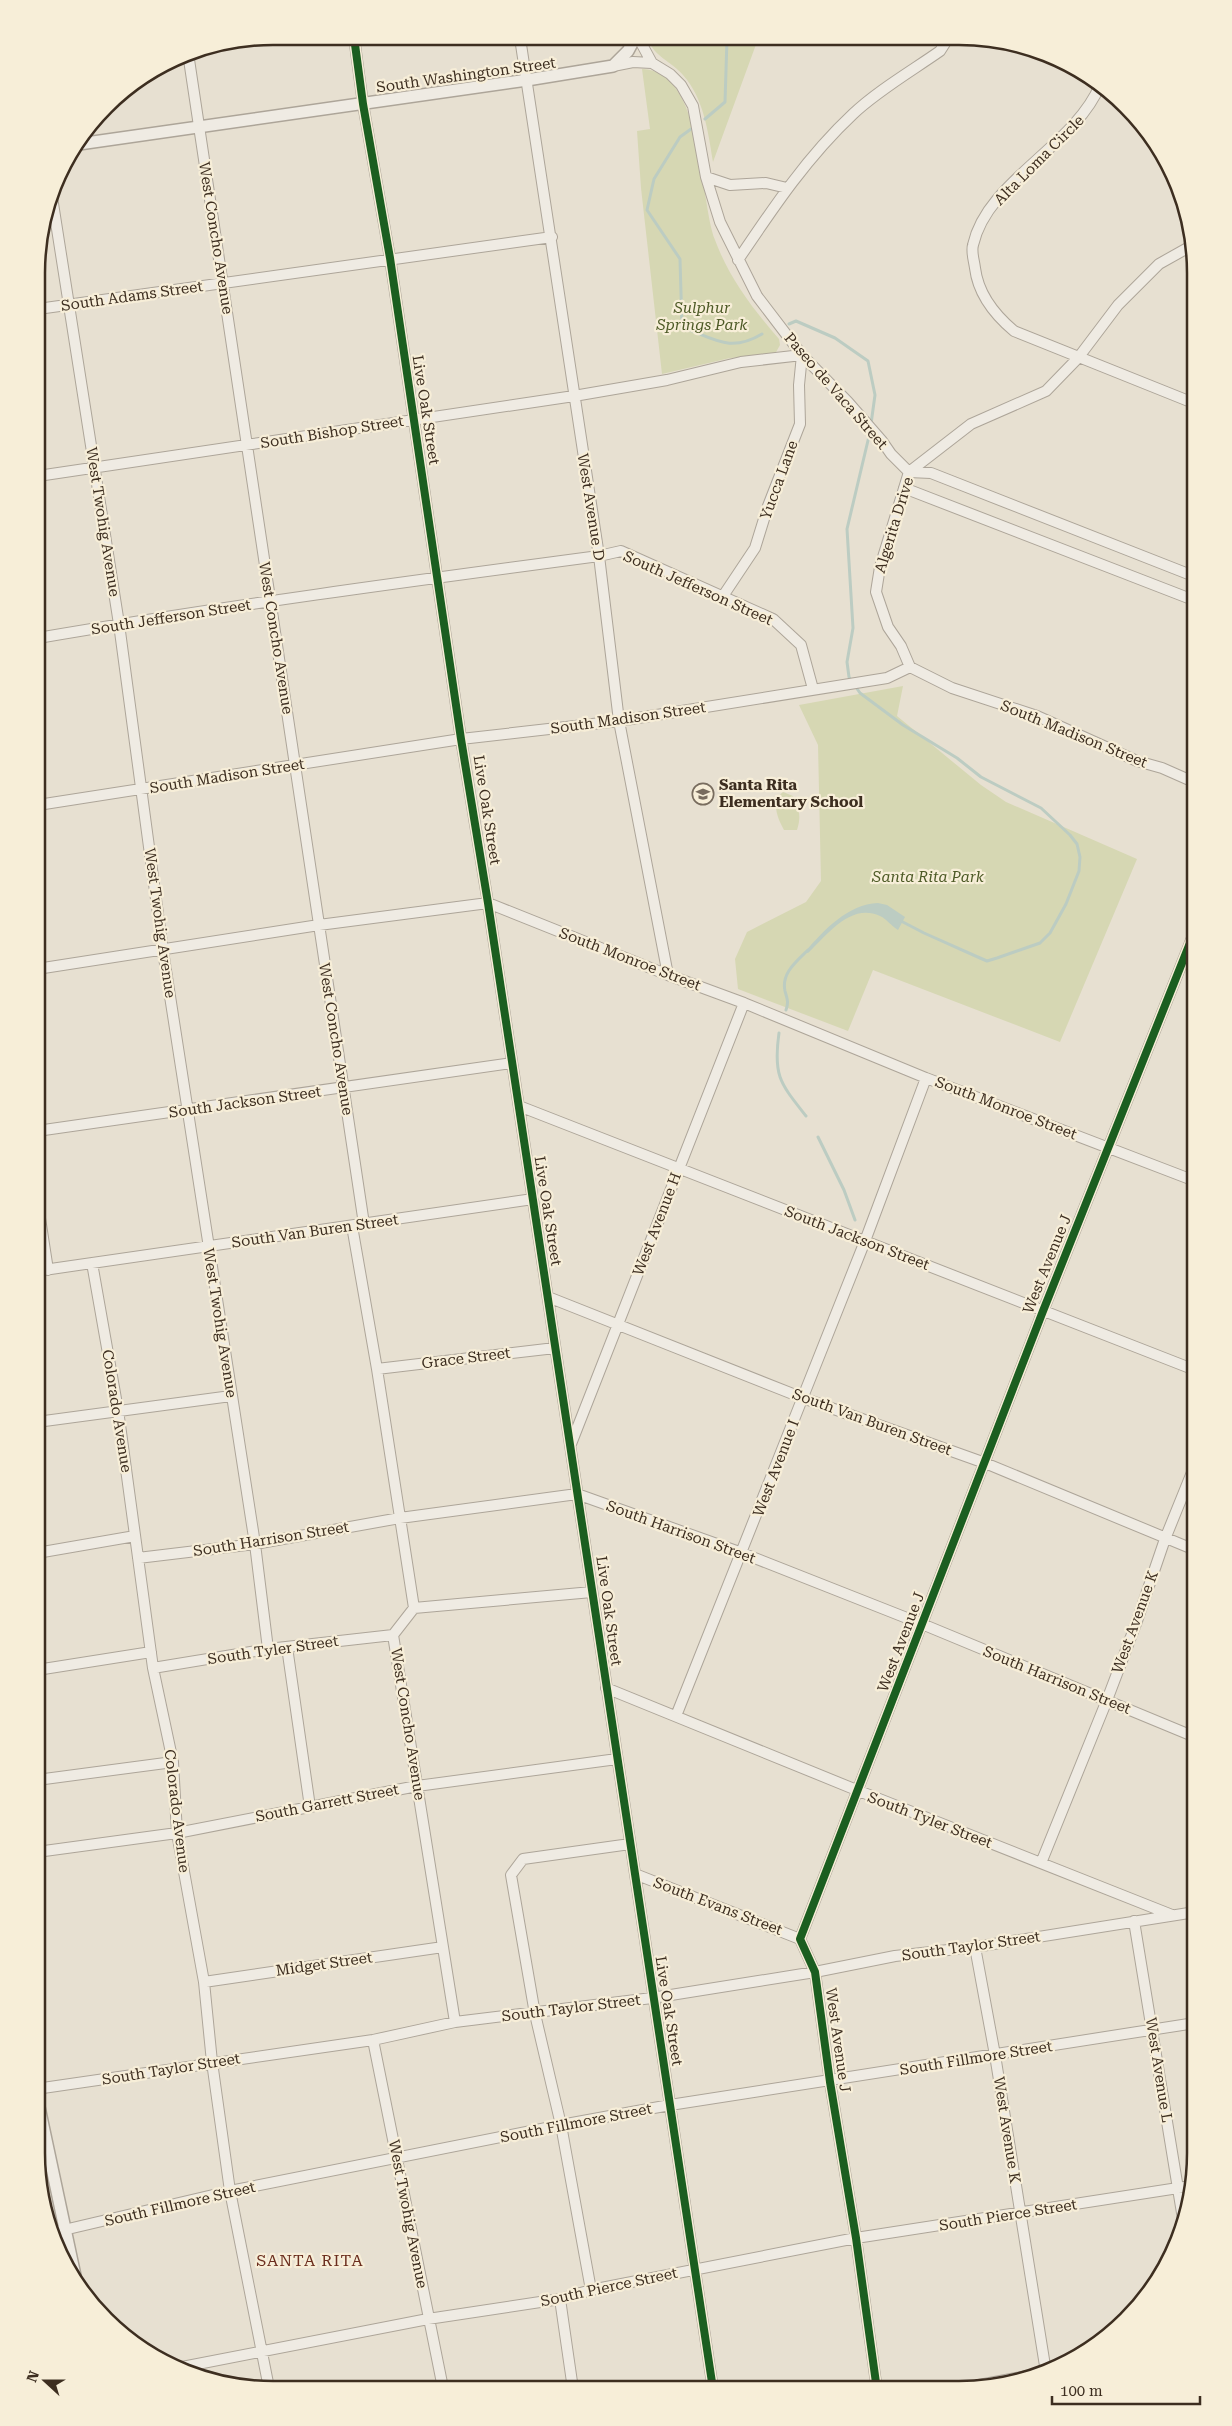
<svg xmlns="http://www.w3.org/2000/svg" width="1232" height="2426" font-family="'Roboto Serif',serif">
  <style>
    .green { fill: #d6d7b3 }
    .water { fill: #bcccc2 }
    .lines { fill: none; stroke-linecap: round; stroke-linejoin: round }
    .stream { stroke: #bcccc2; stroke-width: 3 }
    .minor-casing { stroke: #ada599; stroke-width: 12 }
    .tertiary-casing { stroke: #ada599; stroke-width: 14 }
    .minor { stroke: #efebe3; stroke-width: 10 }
    .tertiary { stroke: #efebe3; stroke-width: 11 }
    .cycleway-casing { stroke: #f7eed8; stroke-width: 11 }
    .cycleway { stroke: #1b5e20; stroke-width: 8 }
    .labels { text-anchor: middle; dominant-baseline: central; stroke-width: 4.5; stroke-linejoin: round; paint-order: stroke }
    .street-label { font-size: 15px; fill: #3d2e20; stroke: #f7eed8 }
    .park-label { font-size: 15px; font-style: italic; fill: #4d5a26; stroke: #f7eed8 }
    .poi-label { font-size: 15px; font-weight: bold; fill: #3d2e20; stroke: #f7eed8; text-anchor: start }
    .neighbourhood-label { font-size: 16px; letter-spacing: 1px; fill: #6b2e1e; stroke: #f7eed8 }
    .rim { fill: none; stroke: #3d2e20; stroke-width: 2.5 }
  </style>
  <rect width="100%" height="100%" fill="#e7e0d1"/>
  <path class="green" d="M648,39H758L713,162C708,131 704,99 683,75C671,61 654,57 648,39Z
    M642,69C704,71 699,197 715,240C729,278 753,309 779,339L780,345L775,354L730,358L662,374L641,188L637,131L650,129Z
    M903,686L897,716L981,785L1006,802L1137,859L1060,1042L873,970L848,1031L738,989L735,959L747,932L806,902L821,881L818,745L799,705Z
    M783,792L793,796C800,808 801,818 797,830H784C778,819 770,802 783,792Z"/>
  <path class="water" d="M878,903L887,905L905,917L898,930C891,926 887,919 880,916C851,902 827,935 808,953L805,952C824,930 848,904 878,903Z"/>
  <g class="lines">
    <path class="stream" d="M705,119L725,102L727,39
      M691,129L680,137L654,179L647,210L680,259L682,327C715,339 730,353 762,334
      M789,324L796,321L835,338L868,361L875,395L871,424
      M870,432L847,529L853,628L847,662L849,677L860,693L903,725L957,758L981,777L1041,808L1070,835L1077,844L1080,857L1079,871L1066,904L1050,933L1040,943L997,958L987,961L980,958L924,933L899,920
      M786,1010C789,1001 787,999 785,991C781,973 797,961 808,950
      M779,1033C773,1076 780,1083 806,1116
      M818,1137L844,1190L855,1220"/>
    <g class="minor-casing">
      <path id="minor" d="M354,37L363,104L390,258L461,739L488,903L713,2389
        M520,38L599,556L619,721L668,975
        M639,39L652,63L670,74L681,85L693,106L706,177L720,222L757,296L802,355L848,402L882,441L891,454L909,472L931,473L1196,577
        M188,53L364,1224
        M613,66L633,62L652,63
        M1100,85C1075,146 987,181 973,245C971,252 974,260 975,268C978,293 995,315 1014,331L1196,404
        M706,177L730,185L766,183L787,188
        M52,197L119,624L163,951L255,1544L268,1649
        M738,260C773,208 807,157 853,114C877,91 913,70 940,51L947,40
        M38,309L552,237
        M38,476L574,396L667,380L741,362L802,355L799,385L800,424L768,506L755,548L723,596
        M904,488L1196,601
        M38,638C224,606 411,581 599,556L621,551L773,619L801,645L813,689
        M910,667L901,646L888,627L876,592L880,567L909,472L971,424L1046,391L1078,358L1118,305L1159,264L1191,246
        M38,805L461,739L619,721L887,678L910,667L952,688L1037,716L1137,761L1162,768L1196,783
        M1184,961L1196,966
        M37,969L319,925L488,903L668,975L744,1003L926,1078L1195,1181
        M519,1106L1195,1370
        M37,1131L512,1063
        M37,1199L48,1270
        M352,1226L377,1369L414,1608L393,1635L455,2022
        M92,1263L118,1410L153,1668L173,1762L177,1833L204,1982L212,2062L230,2191L269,2388
        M37,1271L533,1199
        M548,1297L803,1398L985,1463L1195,1550
        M377,1369L555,1348
        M37,1422L231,1396
        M571,1444L744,1003
        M37,1553L135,1536
        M138,1558L255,1544L400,1518L577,1494L742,1553L922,1624L1195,1737
        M414,1608L592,1592
        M287,1647L310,1807
        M153,1668L268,1649L393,1635
        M37,1670L151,1652
        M606,1688L859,1791L1172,1915
        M676,1716L865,1241L926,1078
        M37,1780L173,1762
        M37,1852L177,1833L417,1786L617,1759
        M1041,1863L1107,1700L1137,1621L1165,1539L1195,1465
        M635,1874L800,1939
        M1134,1921L1183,2219
        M975,1947L995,2055L1046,2372
        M204,1982L443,1947
        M373,2040L443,2388
        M36,2089L373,2040L455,2022L652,1998L815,1972L895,1956L975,1947L1195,1912
        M51,2233L230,2191L561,2125L670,2105L1195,2023
        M591,2290L561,2125L535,2014L511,1875L523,1859L630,1844
        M560,2299L573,2389
        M177,2368L428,2319L560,2299L591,2290L856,2238L1191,2186
        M877,2390L856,2238L830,2082L815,1972L800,1939L1043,1311L1196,928
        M952,2390L1043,2373"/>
    </g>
    <g class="tertiary-casing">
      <path id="tertiary" d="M79,144L527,80L613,66L628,51L635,38
        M36,2093L77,2285"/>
    </g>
    <use href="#minor" class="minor"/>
    <use href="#tertiary" class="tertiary"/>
    <g class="cycleway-casing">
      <path id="cycleway" d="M354,37L363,104L390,258L461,739L488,903L713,2389
        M877,2390L856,2238L830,2082L815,1972L800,1939L1043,1311L1196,928"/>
    </g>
    <use href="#cycleway" class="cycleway"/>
  </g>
  <defs>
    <g id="school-ring" transform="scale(1.125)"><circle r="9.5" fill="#f7eed8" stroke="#786c5e" stroke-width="1.5"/><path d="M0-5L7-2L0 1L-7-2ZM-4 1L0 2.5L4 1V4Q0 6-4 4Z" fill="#786c5e"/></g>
  </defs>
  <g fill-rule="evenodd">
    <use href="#school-ring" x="703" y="794"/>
  </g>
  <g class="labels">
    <g class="street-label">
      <text transform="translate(466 75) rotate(-8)">South Washington Street</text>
      <text transform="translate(1039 160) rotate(-45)">Alta Loma Circle</text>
      <text transform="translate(216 238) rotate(81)">West Concho Avenue</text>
      <text transform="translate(132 296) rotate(-8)">South Adams Street</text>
      <text transform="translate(836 391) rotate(49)">Paseo de Vaca Street</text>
      <text transform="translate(426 410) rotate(81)">Live Oak Street</text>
      <text transform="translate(332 432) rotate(-9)">South Bishop Street</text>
      <text transform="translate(779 480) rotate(-70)">Yucca Lane</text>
      <text transform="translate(591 507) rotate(81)">West Avenue D</text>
      <text transform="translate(103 522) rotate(81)">West Twohig Avenue</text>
      <text transform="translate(894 525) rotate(-73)">Algerita Drive</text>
      <text transform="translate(698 588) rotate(24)">South Jefferson Street</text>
      <text transform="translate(171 617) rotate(-9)">South Jefferson Street</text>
      <text transform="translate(276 638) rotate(81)">West Concho Avenue</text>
      <text transform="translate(628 718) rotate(-8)">South Madison Street</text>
      <text transform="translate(1074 734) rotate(22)">South Madison Street</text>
      <text transform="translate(227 776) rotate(-9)">South Madison Street</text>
      <text transform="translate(487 810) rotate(81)">Live Oak Street</text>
      <text transform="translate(160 923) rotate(82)">West Twohig Avenue</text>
      <text transform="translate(630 959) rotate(21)">South Monroe Street</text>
      <text transform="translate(336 1039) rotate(81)">West Concho Avenue</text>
      <text transform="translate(245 1102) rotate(-8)">South Jackson Street</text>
      <text transform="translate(1006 1108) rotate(21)">South Monroe Street</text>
      <text transform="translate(548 1211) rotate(81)">Live Oak Street</text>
      <text transform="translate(657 1224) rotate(-69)">West Avenue H</text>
      <text transform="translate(315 1231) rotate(-8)">South Van Buren Street</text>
      <text transform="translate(857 1238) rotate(21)">South Jackson Street</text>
      <text transform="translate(1047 1264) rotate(-68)">West Avenue J</text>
      <text transform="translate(220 1323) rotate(81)">West Twohig Avenue</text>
      <text transform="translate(466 1358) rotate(-7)">Grace Street</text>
      <text transform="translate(117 1411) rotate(81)">Colorado Avenue</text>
      <text transform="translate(872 1422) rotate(20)">South Van Buren Street</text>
      <text transform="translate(776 1468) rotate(-69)">West Avenue I</text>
      <text transform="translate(681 1532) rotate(20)">South Harrison Street</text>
      <text transform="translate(271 1539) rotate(-9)">South Harrison Street</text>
      <text transform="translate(609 1611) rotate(82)">Live Oak Street</text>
      <text transform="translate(1135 1622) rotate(-70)">West Avenue K</text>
      <text transform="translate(901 1642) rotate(-69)">West Avenue J</text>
      <text transform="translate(273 1650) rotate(-8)">South Tyler Street</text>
      <text transform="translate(1057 1680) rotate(22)">South Harrison Street</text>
      <text transform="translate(408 1724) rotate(81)">West Concho Avenue</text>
      <text transform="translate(327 1803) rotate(-11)">South Garrett Street</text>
      <text transform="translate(177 1811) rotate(83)">Colorado Avenue</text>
      <text transform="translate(930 1820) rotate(21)">South Tyler Street</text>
      <text transform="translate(718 1906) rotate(21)">South Evans Street</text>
      <text transform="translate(971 1946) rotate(-8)">South Taylor Street</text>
      <text transform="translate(324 1964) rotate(-8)">Midget Street</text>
      <text transform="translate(571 2008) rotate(-7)">South Taylor Street</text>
      <text transform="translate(669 2011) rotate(81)">Live Oak Street</text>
      <text transform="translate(838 2040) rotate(82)">West Avenue J</text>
      <text transform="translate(976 2058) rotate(-9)">South Fillmore Street</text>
      <text transform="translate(171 2069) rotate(-9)">South Taylor Street</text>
      <text transform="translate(1159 2070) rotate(81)">West Avenue L</text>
      <text transform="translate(576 2123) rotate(-11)">South Fillmore Street</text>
      <text transform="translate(1007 2130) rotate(81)">West Avenue K</text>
      <text transform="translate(180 2204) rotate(-13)">South Fillmore Street</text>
      <text transform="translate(408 2214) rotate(79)">West Twohig Avenue</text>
      <text transform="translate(1008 2215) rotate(-9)">South Pierce Street</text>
      <text transform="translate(609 2287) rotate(-12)">South Pierce Street</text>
    </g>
    <g class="park-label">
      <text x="702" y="308">Sulphur<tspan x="702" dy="17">Springs Park</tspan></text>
      <text x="928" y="877">Santa Rita Park</text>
    </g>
    <g class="poi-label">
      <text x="719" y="785">Santa Rita<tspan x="719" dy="17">Elementary School</tspan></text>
    </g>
    <g class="neighbourhood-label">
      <text x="310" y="2260">SANTA RITA</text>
    </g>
  </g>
  <path d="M0 0H1232V2426H0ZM273 45H959A228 228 0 0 1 1187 273V2153A228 228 0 0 1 959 2381H273A228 228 0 0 1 45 2153V273A228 228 0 0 1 273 45Z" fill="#f7eed8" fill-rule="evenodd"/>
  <path class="rim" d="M273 45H959A228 228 0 0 1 1187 273V2153A228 228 0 0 1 959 2381H273A228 228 0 0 1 45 2153V273A228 228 0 0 1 273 45Z"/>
  <g transform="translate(45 2381) rotate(291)" stroke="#f7eed8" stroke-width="4" paint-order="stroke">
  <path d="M0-4L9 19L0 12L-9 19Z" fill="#3d2e20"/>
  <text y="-8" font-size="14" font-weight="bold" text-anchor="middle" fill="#3d2e20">N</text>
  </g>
  <path d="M1052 2396v8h148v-8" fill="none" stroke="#3d2e20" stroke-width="2.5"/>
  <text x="1060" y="2396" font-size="15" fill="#3d2e20" stroke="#f7eed8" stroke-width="4" paint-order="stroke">100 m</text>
</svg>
